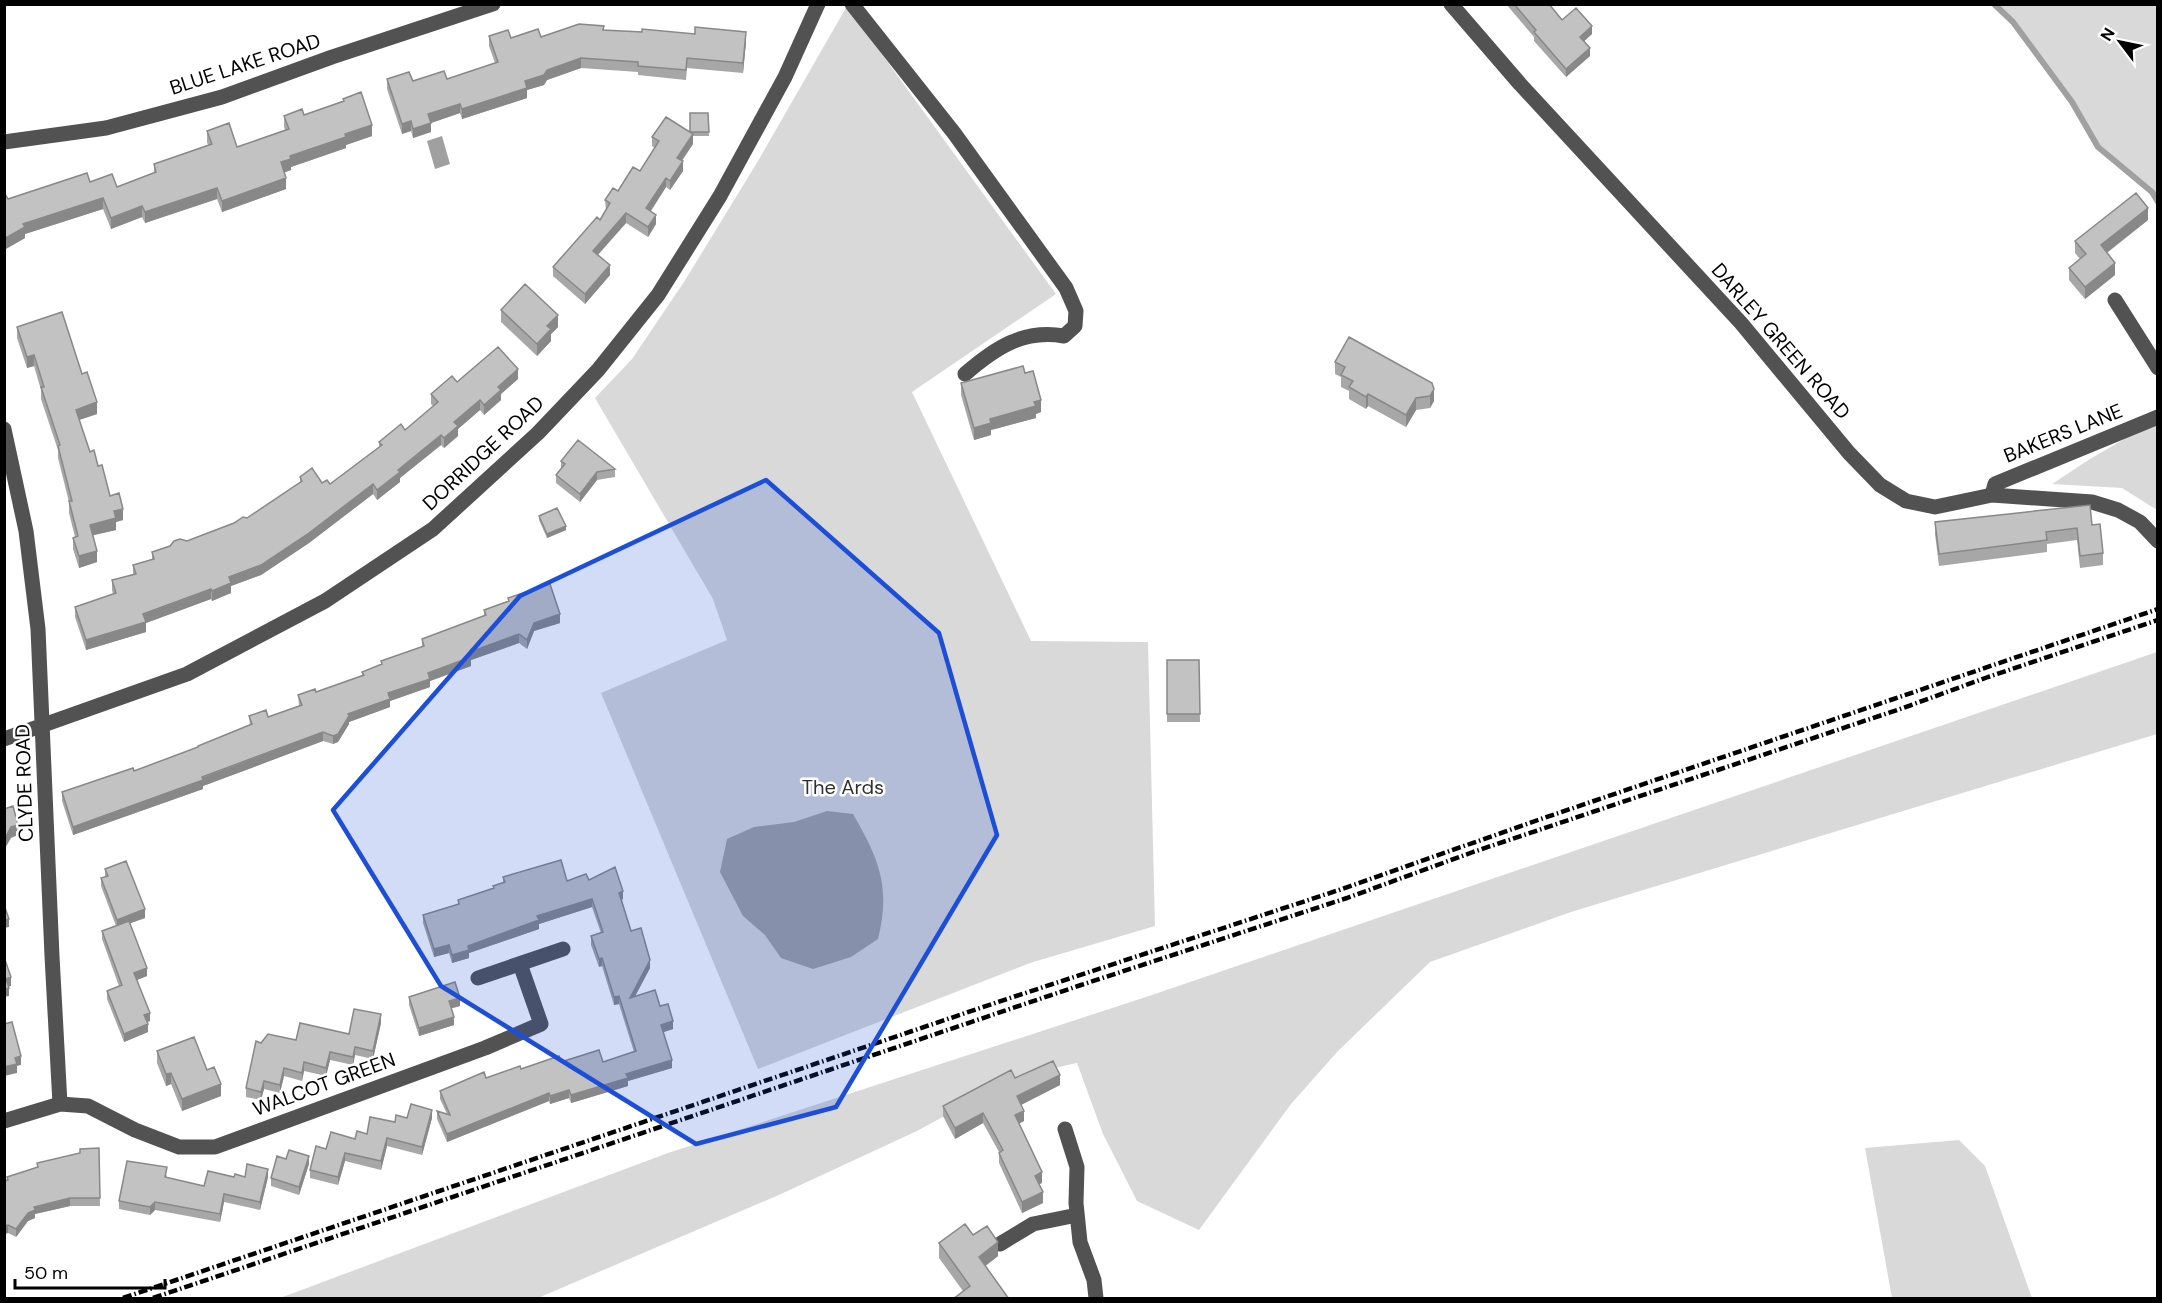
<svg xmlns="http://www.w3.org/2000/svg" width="2162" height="1303" font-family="'DM Sans',sans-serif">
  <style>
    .green { fill: #d9d9d9 }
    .water { fill: #a0a0a0 }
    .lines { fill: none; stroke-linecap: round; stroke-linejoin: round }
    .stream { stroke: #a0a0a0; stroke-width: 6 }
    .minor { stroke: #525252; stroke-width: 15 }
    .rail { stroke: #000; stroke-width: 4.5; stroke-dasharray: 9 3 1.5 3; stroke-linecap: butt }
    .wall { fill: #a7a7a7 }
    .shaded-wall { fill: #888 }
    .building { fill: #c2c2c2; stroke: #888; stroke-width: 1.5 }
    .marked { fill: #1d4ed8; fill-opacity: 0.2; stroke: #1d4ed8; stroke-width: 4.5; stroke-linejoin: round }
    .labels { text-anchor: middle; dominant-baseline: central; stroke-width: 5; stroke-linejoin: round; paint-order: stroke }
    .street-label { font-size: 20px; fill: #000; stroke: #fff }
    .park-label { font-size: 20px; fill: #303030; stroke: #fff }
  </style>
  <rect width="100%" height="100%" fill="#fff"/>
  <path class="green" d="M1994,5H2157V202L2152,192L2098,147L2072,102L2013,22Z
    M847,6L1056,294L912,392L1031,641L1148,642L1155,926L1030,963L758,1069L601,693L727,640L713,599L595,398L632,359L684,282L758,161Z
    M2157,420V510L2122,488L2052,484L2090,459Z
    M2157,652V734L1571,912L1430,962L1338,1051L1291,1104L1199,1230L1137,1201L1103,1134L1077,1063L1018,1076L917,1131L781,1194L538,1298H280L668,1153L1152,995Z
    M1959,1140L1985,1166L2032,1298H1892L1865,1148Z"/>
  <path class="water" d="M442,136L450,164L435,169L427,141Z
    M827,811L853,814C879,859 891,887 878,939L851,957L813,969L781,958L765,935L743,916L720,872L727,839L754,827L794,822Z"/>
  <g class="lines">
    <path class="stream" d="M1994,4L2013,22L2072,102L2098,147L2152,192L2158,202"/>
    <path class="minor" d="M852,4L954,133L1066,288L1076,311L1075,326L1064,336C1023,329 995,348 965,374
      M1451,4L1520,84L1741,323L1849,453L1880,485L1906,501L1935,507L1992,495L2092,502L2118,510L2140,522L2158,541
      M4,142L106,128L222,97L332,57L493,4
      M2115,300L2158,368
      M4,429L26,531L38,629L52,956L60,1104
      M1992,495L1995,484L2158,417
      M4,739L187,674L325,601L433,529L538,433L598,370L658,295L720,196L785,77L818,4
      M478,978L563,949
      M4,1121L60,1104L88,1106L135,1130L179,1147H215L485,1048L541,1024L520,964
      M1065,1129L1077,1167L1076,1203L1080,1242L1094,1280L1096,1298
      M1000,1244L1033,1224L1077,1215"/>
    <path class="rail" d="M123,1298L998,1002L1339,890L1538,820L2158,609
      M153,1298L1081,985L1347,898L1473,852L1903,708L1988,677L2158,620"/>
  </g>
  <path class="wall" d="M1506,4H1549L1562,20L1592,34L1584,41L1590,56L1566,77L1534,41V37Z
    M604,30L746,42L743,73L687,68L686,80L638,75V72L581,68L547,80L544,85L527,90V98L462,119L460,113L431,123V132L413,138L411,131L402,134L387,89V79L413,81L447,79L495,63L489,46V36L511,38L541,37Z
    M343,99L372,136L346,145V148L291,167V170L284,172L286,189L222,212L217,199L145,223L142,217L111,229L103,209L25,234V238L4,250V192L8,199L90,182L117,187L154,173V164L208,145L207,142V131L237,147L285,130L284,127V116L304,115L343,101Z
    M708,113L709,136H693V144L682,161L683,171L670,190L666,187L651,211L656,224L648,237L626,223L598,255L610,275L585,304L553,276V267L600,220L606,210L605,200L618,191L640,171L655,148L652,146V137L690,133Z
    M2148,220L2107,253L2115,275L2085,299L2069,280V268L2080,259L2075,253V241Z
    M501,310L558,327L551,334V341L537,356L501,322Z
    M17,327L82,374L97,414L79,420L90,452L98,466L110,496L123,520L116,522V530L93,535L97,562L79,568L73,549V538L75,537L69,513V502L58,458V450L41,399V390L34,366L27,368L17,338Z
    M1335,362L1432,383L1434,401L1430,408L1416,410L1406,427L1368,406L1366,409L1349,399V391L1341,387V377L1335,374Z
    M1025,373L1041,412L1036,414V418L991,430V435L974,440L961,395V383Z
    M518,379L501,394V400L484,415L480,410L458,429V436L444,448L441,445L400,478V482L377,500L373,494L309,543L261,575L231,586V593L212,601L211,599L146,623V632L86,650L75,617V607L113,594L112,590V580L133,574V565L152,559V552L187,541L247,518L300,483V477L330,484L379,447V442L405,430L433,406L431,404V394L457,382Z
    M561,461L615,469V477L597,480L580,502L556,483V475L561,469Z
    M539,516L566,530L547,538L539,520Z
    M1935,522L2092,525L2103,553V565L2080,568L2077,540L2047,544V552L1939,566L1935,534Z
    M508,598L560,623L534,631L527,649L519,643L471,660V666L430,681V687L390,701V707L349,722V724L338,742L333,744L323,741L203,786V789L73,835L62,801V792L134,771L198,747L250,726L249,716L268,717L299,706L298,695L316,692L362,676V672L381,665V661L422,647V639L484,616V610L508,602Z
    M1167,660H1199L1200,722H1167Z
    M105,869L145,918L130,923L147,976L137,980L150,1021L147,1022L148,1032L124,1042L107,999V991L119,986L102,939V931L116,926L101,886V878L105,877Z
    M503,877L567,881L589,880L623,899L622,900L631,931L650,968L635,996L660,1006L673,1029L663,1032L672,1068L628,1081V1086L571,1103L569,1098L550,1104L549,1101L447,1142L437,1119V1111L447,1114L440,1099V1091L521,1069L561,1062H603L634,1052L619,1004L614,1005L602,966L599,967L591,945V936L601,933L592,907L539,924V929L469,953V958L452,963L449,953L434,957L423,923V915L458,904V900L493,888V886L503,883Z
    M409,997L460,1006L452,1008L454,1025L419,1036L409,1005Z
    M381,1023L373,1059L355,1055L353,1065L330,1060L326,1076L304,1071L302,1081L284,1076L280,1093L264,1089L261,1100L246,1097V1088L261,1043L349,1034Z
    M157,1051L207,1070L221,1096L182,1111L171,1084L166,1086L157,1063Z
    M1015,1078L1060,1085L1021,1105L1024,1121L1019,1123L1042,1183L1039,1184L1043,1203L1022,1213L999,1163V1152L983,1123L955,1139L943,1116V1106Z
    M407,1118H432L422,1155L387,1146L381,1170L345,1161L338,1185L310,1178V1170L326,1149L355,1139L395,1122Z
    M99,1148L100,1206H70L35,1214V1218L28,1221L16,1237L8,1233L4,1234V1181L7,1180V1177L37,1167V1163Z
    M309,1164L299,1195L271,1186V1178Z
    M167,1175L166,1178L204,1186L234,1177H268L260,1210L224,1202L220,1222L155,1210L150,1215L119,1209V1201Z
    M973,1235L998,1256L985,1266L1009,1299L963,1291L939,1258V1243Z"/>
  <path class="shaded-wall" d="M1592,26V34L1580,45V37Z
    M746,32V42L743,73V63Z
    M1590,48V56L1566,77V69Z
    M581,58V68L547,80L544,85L527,90V98L462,119V109L547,70Z
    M460,104V113L431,123V132L413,138V129L428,114Z
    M411,121V131L402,134V124Z
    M372,125V136L346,145V148L291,167V170L281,174V162L290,156L345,134Z
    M693,134V144L677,167V158Z
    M683,161V171L670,190V181Z
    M286,178V189L222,212V201Z
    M666,178V187L646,218V208Z
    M217,188V199L145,223V212Z
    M103,198V209L25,234V238L4,250V239L23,224Z
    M142,206V217L111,229V218Z
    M2148,208V220L2101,257V245Z
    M626,213V223L593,260V251Z
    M656,215V224L648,237V227Z
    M2115,263V275L2085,299V287Z
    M610,265V275L585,304V294Z
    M558,315V327L551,334V341L537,356V344L547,326Z
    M34,355V366L27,368V357Z
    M518,369V379L501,394V400L484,415V405L498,387Z
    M1434,389V401L1430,408V396Z
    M1368,394V406L1366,409V397Z
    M1416,398V410L1406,427V415Z
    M480,400V410L458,429V436L444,448V438L454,422Z
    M1041,400V412L1036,414V418L991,430V435L974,440V428L990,419Z
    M97,402V414L76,421V410Z
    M441,435V445L400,478V482L377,500V490L398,470Z
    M597,472V480L580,502V494Z
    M373,484V494L309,543L261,575L231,586V593L212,601V591L229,577Z
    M123,509V520L116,522V530L90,536V525L114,511Z
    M566,526V530L547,538V534Z
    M97,551V562L79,568V556Z
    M211,589V599L146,623V632L86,650V640L143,614Z
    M560,614V623L534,631L527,649V640L534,623Z
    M519,634V643L471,660V666L430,681V687L390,701V707L349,722V724L338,742L333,744V736L348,714L470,652Z
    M323,732V741L203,786V789L73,835V827Z
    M18,825V835L11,838L4,850V840L11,827Z
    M623,891V899L619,901V893Z
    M592,899V907L539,924V929L469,953V958L452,963V955L468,946L537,916Z
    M145,909V918L117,928V920Z
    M9,919V927L4,928V920Z
    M449,945V953L434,957V949Z
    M602,958V966L599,967V959Z
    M650,960V968L630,1006V998Z
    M147,968V976L134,981V973Z
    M11,977V986L6,987V979Z
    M9,988V996L4,997V989Z
    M619,996V1004L614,1005V997Z
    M460,998V1006L449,1009V1001Z
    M150,1013V1021L144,1023V1015Z
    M381,1014V1023L373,1059V1051Z
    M454,1017V1025L419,1036V1028Z
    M673,1021V1029L661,1033V1025Z
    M148,1024V1032L124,1042V1034Z
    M355,1047V1055L353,1065V1057Z
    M330,1052V1060L326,1076V1068Z
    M21,1056V1065L17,1066V1073L4,1076V1067L15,1058Z
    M672,1060V1068L628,1081V1086L571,1103V1095L626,1074Z
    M304,1062V1071L302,1081V1073Z
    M284,1068V1076L280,1093V1085Z
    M171,1073V1084L166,1086V1074Z
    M1060,1075V1085L1017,1107V1096Z
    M264,1081V1089L261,1100V1092Z
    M221,1084V1096L182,1111V1099Z
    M569,1090V1098L550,1104V1096Z
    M549,1093V1101L447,1142V1134Z
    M432,1110V1118L422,1155V1147Z
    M1024,1111V1121L1015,1126V1115Z
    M983,1113V1123L955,1139V1128Z
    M387,1138V1146L381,1170V1161Z
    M345,1153V1161L338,1185V1177Z
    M309,1156V1164L299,1195V1187Z
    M268,1169V1177L260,1210V1202Z
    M1042,1172V1183L1035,1186V1176Z
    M1043,1192V1203L1022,1213V1202Z
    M224,1194V1202L220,1222V1214Z
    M70,1198V1206L35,1214V1218L28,1221L16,1237V1229L28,1213L34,1207Z
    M155,1202V1210L150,1215V1207Z
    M8,1225V1233L4,1234V1226Z
    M998,1242V1256L979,1271V1257Z"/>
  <path class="building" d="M1514,4H1549L1562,20L1576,8L1592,26L1580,37L1590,48L1566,69L1534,32L1536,30Z
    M579,24L604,26L603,30L642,32V29L695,34V27L746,32L743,63L687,58L686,70L638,66V62L581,58L547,70L544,75L525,81L527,88L462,109L460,104L428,114L431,123L413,129L411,121L402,124L387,79L409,72L413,81L444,71L447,79L498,62L489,36L508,30L511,38L538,29L541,37Z
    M361,92L372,125L345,134L346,137L290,156L291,159L281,162L286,178L222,201L217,188L145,212L142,206L111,218L103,198L23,224L25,227L4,239V192L8,199L87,173L90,182L112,174L117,187L156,172L154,164L212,144L207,131L229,123L237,147L289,129L284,116L302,109L304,115L344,101L343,99Z
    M690,113H708L709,132H690Z
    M666,117L693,134L677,158L683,161L670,181L666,178L646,208L656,215L648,227L626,213L593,251L610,265L585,294L553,267L597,217L600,220L610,203L605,200L613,188L618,191L633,167L640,171L659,141L652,137Z
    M2136,193L2148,208L2101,245L2115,263L2085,287L2069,268L2086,254L2075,241Z
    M525,284L558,315L547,326L551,329L537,344L501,310Z
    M62,312L82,374L87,372L97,402L76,410L90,452L94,450L98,466L102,465L110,496L119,493L123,509L114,511L116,518L90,525L97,551L79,556L73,538L78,536L69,501H72L58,446L60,445L41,387H44L34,355L27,357L17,327Z
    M1349,337L1432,383L1434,389L1430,396L1416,398L1406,415L1368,394L1366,397L1349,387L1353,381L1341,375L1345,367L1335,362Z
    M498,347L518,369L498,387L501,390L484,405L480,400L454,422L458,426L444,438L441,435L398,470L400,472L377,490L373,484L309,533L261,565L229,577L231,583L212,591L211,589L143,614L146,622L86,640L75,607L116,593L112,580L136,574L133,565L154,559L152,552L170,546L174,541L180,539L187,541L234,523L243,517L247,518L302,481L300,477L312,468L322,483L327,480L330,484L382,445L379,442L401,424L405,430L438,402L431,394L452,376L457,382Z
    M1023,366L1025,373L1033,371L1041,400L1034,402L1036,406L990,419L991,423L974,428L961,383Z
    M578,440L615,469L597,472L580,494L556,475L565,464L561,461Z
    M2090,505L2092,525L2100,524L2103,553L2080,556L2077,528L2046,532L2047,540L1939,554L1935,522Z
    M557,508L566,526L547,534L539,516Z
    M550,584L560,614L534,623L527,640L519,634L470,652L471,657L428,673L430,679L388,693L390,699L348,714L349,716L338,734L333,736L323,732L202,777L203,780L73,827L62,792L133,768L134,771L198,747V746L252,724L249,716L266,710L268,717L302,705L298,695L315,689L316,692L364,675L362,672L382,664L381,661L424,646L422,639L486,615L484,610L509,601L508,598Z
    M1167,660H1199L1200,714H1167Z
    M13,806L18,825L11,827L4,840V809Z
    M561,860L567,881L586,874L589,880L615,867L623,891L619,893L631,931L641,928L650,960L630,998L655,990L660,1006L668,1004L673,1021L661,1025L672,1060L626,1074L628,1078L571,1095L569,1090L550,1096L549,1093L447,1134L437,1111L450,1115L440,1091L484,1072L486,1078L520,1066L521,1069L559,1056L561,1062L599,1050L603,1062L636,1051L619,996L614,997L602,958L599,959L591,936L603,932L592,899L537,916L539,920L468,946L469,950L452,955L449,945L434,949L423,915L459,904L458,900L494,888L493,886L505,882L503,877Z
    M126,861L145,909L117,920L101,878L108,876L105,869Z
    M4,905L9,919L4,920Z
    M129,921L147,968L134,973L150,1013L144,1015L148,1024L124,1034L107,991L122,985L102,931Z
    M4,957L11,977L6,979L9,988L4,989Z
    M455,982L460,998L449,1001L454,1017L419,1028L409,997Z
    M354,1009L381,1014L373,1051L355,1047L353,1057L330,1052L326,1068L304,1062L302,1073L284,1068L280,1085L264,1081L261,1092L246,1088L256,1041L261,1043L268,1034L296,1040L300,1023L349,1034Z
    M12,1022L21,1056L15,1058L17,1064L4,1067V1024Z
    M194,1037L207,1070L214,1067L221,1084L182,1099L171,1073L166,1074L157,1051Z
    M1053,1061L1060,1075L1017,1096L1024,1111L1015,1115L1042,1172L1035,1176L1043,1192L1022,1202L999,1153L1003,1150L983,1113L955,1128L943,1106L1011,1070L1015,1078Z
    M411,1104L432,1110L422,1147L387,1138L381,1161L345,1153L338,1177L310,1170L316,1146L326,1149L331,1132L355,1139L357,1131L367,1134L370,1117L395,1122L396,1115L407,1118Z
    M99,1148L100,1198H70L34,1207L35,1210L28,1213L16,1229L8,1225L4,1226V1181L8,1180L7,1177L38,1167L37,1163L80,1153V1149Z
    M289,1150L309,1156L299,1187L271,1178L277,1156L286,1159Z
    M127,1161L167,1167L165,1177L204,1186L208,1171L234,1177L235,1174L245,1177L247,1164L268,1169L260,1202L224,1194L220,1214L155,1202L150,1207L119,1201Z
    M965,1224L973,1235L987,1226L998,1242L979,1257L1009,1299H953L970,1286L939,1243Z"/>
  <path class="marked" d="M766,480L939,633L997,835L836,1107L696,1144L441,986L333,810L520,596Z"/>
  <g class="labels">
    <g class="street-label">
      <text transform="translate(245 64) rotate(-18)">BLUE LAKE ROAD</text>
      <text transform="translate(1781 341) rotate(49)">DARLEY GREEN ROAD</text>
      <text transform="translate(2063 433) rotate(-22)">BAKERS LANE</text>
      <text transform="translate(483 453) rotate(-43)">DORRIDGE ROAD</text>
      <text transform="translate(24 783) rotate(-92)">CLYDE ROAD</text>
      <text transform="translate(324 1084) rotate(-20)">WALCOT GREEN</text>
    </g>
    <g class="park-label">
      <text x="843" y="787">The Ards</text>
    </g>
  </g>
  <rect width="2162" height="1303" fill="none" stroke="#000000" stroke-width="12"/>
  <g transform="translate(2120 42) rotate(302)" stroke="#ffffff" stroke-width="4.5" paint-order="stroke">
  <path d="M0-4.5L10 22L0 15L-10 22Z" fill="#000000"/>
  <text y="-9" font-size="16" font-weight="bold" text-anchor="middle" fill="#000000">N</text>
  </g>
  <path d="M15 1279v9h150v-9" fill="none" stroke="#000000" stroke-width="3"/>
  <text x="24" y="1279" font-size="18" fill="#000000" stroke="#ffffff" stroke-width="4.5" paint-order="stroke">50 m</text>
</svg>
